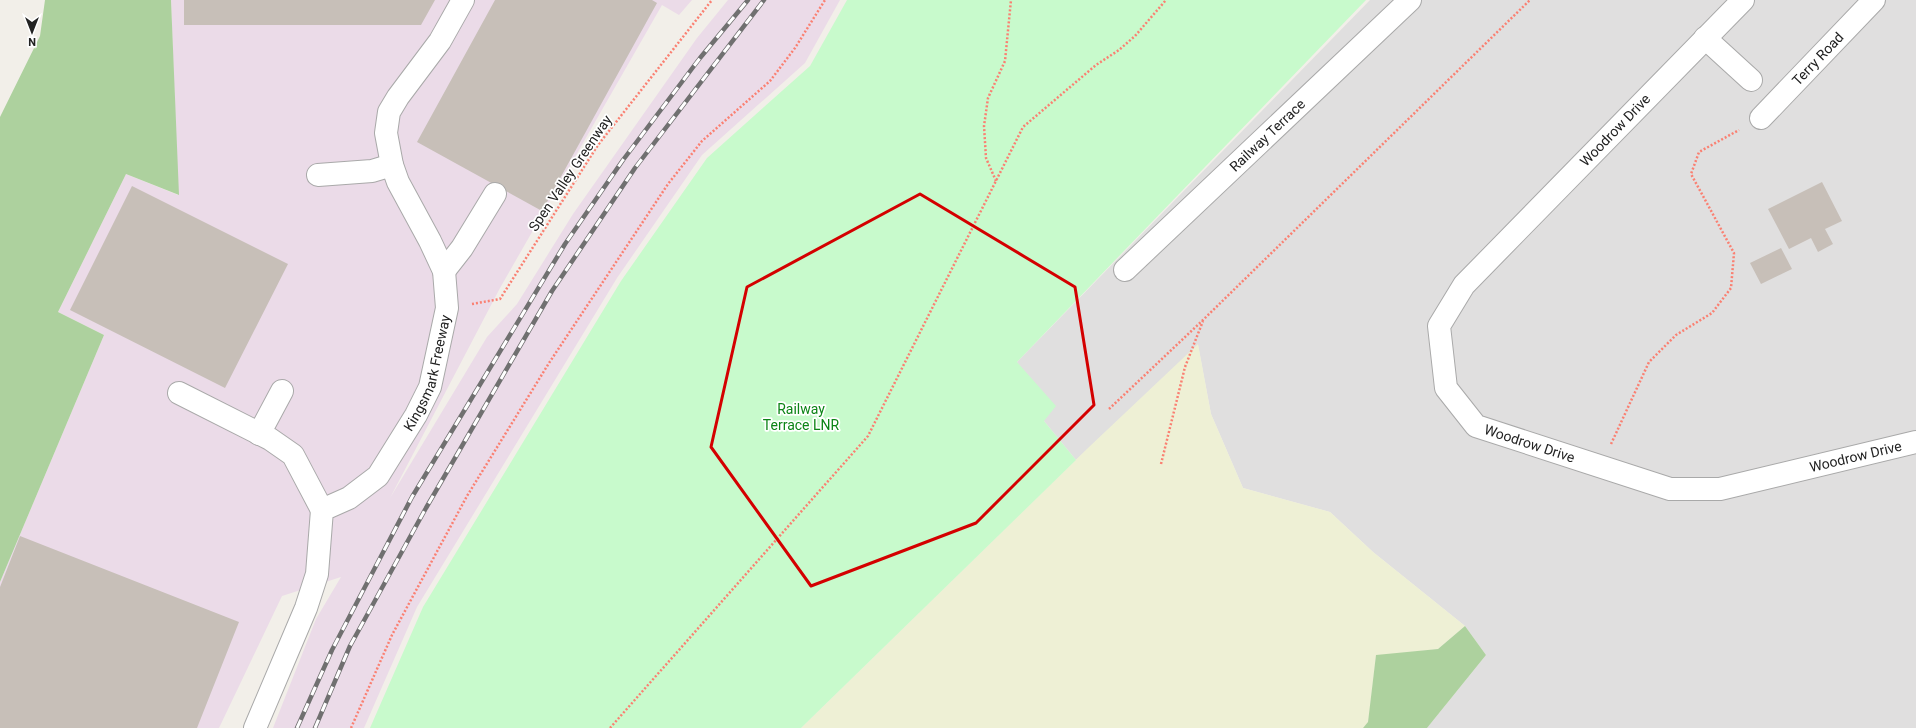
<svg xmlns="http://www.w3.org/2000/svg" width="1916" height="728" font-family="Roboto,sans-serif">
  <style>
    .residential { fill: #e0dfdf }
    .industrial { fill: #ebdbe8 }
    .farmland { fill: #eef0d5 }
    .forest { fill: #add19e }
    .park { fill: #c8facc }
    .building { fill: #c7bfb8 }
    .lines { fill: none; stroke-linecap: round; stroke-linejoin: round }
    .minor-casing { stroke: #a9a9a9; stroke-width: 24 }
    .path { stroke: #fa8072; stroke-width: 2.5; stroke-dasharray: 2 2; stroke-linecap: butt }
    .minor { stroke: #fff; stroke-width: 22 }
    .rail-casing { stroke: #707070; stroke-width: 4.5 }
    .rail { stroke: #fff; stroke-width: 3; stroke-dasharray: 9; stroke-linecap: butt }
    .marked { fill: none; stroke: #d40000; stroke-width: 3; stroke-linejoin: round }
    .labels { text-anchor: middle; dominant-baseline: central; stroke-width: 3.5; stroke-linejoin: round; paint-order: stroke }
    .street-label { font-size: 14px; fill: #222; stroke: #fff }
    .park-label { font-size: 14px; fill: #0c8416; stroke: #fff }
  </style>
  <rect width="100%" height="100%" fill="#f2efe9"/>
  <path class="residential" d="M1370,0H1916V728H1427L1486,655L1465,626L1373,552L1330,512L1243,488L1211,414L1198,345L1076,460L1044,421L1017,362Z"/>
  <path class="industrial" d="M171,0H692L679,15L662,5L500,288L390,498L487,337L517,304L573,214L697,38L728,0H840L805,63L702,155L617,278L417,607L364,728H273L316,619L341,577L282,596L219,728H0V582L104,335L58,312L126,174L178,195Z"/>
  <path class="farmland" d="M1198,344L1211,414L1243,488L1330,512L1373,552L1465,626L1438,649L1376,656L1368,723L1363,728H801L1088,448Z"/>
  <path class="forest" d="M45,0H171L179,195L126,174L58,312L104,335L0,582V117L40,36Z
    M1465,626L1486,655L1427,728H1363L1368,722L1376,655L1438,649Z"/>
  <path class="park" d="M847,0H1366L1017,362L1056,406L1044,421L1076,460L801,728H370L423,607L621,281L707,158L810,66Z"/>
  <path class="building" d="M184,0H435L421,25H184Z
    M495,0H652L657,3L542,211L417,142Z
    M1822,182L1842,221L1825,229L1833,244L1818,252L1811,238L1789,249L1768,209Z
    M132,186L288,264L225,388L70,310Z
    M1781,248L1792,269L1761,284L1750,263Z
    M20,536L239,622L197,728H0V587Z"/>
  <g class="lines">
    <g class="minor-casing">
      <g id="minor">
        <path id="s1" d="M1743,0L1464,285L1439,326L1446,388L1476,426L1670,489H1720L1916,442"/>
        <path d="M1705,38L1751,80"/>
        <path id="s2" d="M1761,118L1874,0"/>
        <path d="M318,175L372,171L392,165"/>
        <path id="s3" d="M1125,270L1410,0"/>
        <path d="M444,271L462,248L495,194"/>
        <path d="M179,393L270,439L293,455L322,510"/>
        <path d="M259,434L282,391"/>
        <path id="s4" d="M255,728L306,608L317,574L322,510L349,498L378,476L416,415L430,387L447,308L444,271L430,241L398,182L392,165L386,133L389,112L398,97L440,41L463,0"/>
      </g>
    </g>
    <path class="path" d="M996,181L986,158L984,126L988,98L1005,61L1011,0
      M472,304L500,299L598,145L712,0
      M1109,409L1204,319L1530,0
      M1611,444L1649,362L1676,335L1712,313L1731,288L1734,253L1691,174L1699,152L1739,130
      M1161,464L1185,367L1203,321
      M351,728L392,635L467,496L549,363L668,184L702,141L770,81L795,48L825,0
      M610,728L868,436L1023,127L1096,65L1119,50L1135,36L1166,0"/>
    <use href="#minor" class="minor"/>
    <g class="rail-casing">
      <path id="rail" d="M297,728L332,650L412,497L565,244L623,160L700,58L748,0
        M315,728L350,646L426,508L552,291L635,168L764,0"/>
    </g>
    <use href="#rail" class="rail"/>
  </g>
  <path class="marked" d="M920,194L1075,287L1094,405L976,523L811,586L711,447L747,287Z"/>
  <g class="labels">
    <g class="street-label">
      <text stroke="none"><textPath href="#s2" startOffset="82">Terry Road</textPath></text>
      <text transform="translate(1615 130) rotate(-46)">Woodrow Drive</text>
      <text stroke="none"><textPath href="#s3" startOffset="196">Railway Terrace</textPath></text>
      <text transform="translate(570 173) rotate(-56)">Spen Valley Greenway</text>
      <text stroke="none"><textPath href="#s4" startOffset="412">Kingsmark Freeway</textPath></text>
      <text stroke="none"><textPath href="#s1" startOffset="614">Woodrow Drive</textPath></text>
      <text stroke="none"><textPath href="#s1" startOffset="951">Woodrow Drive</textPath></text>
    </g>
    <g class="park-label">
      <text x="801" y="409">Railway<tspan x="801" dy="16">Terrace LNR</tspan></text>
    </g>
  </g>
  <g transform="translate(32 32) rotate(180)" stroke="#ffffff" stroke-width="3" paint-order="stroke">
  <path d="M0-3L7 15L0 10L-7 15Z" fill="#222222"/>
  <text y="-6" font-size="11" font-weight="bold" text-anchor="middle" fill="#222222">N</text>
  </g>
</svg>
